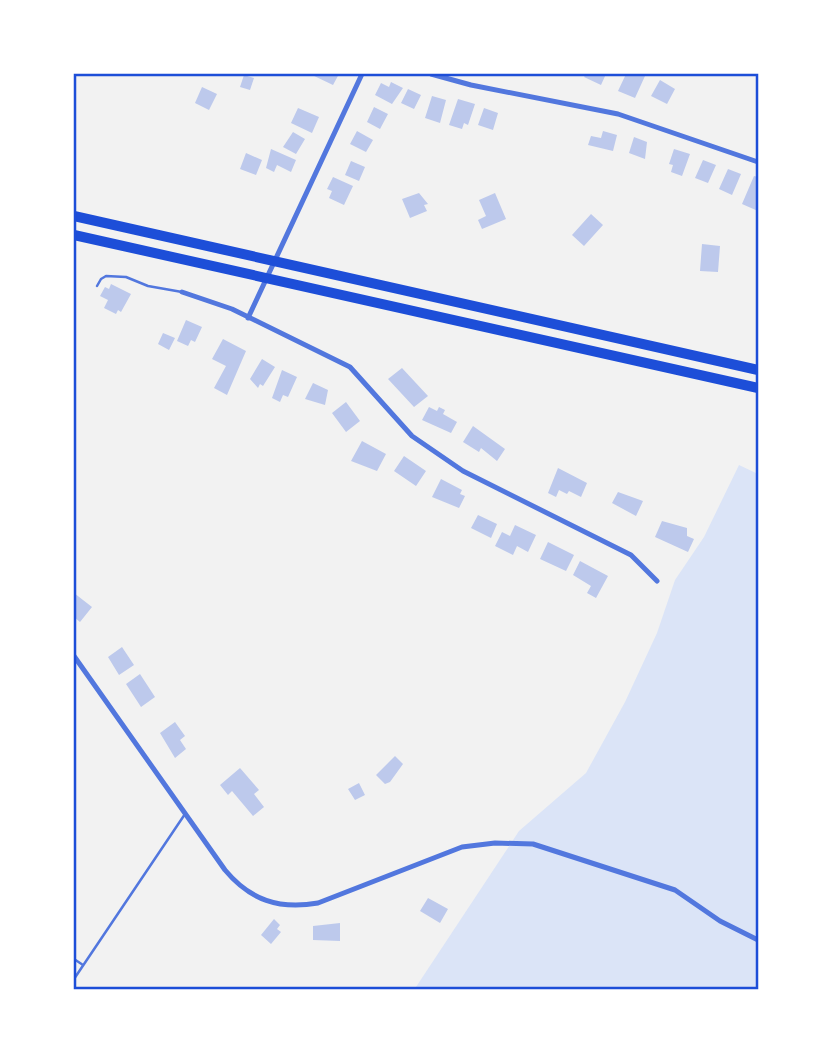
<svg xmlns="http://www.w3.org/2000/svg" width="832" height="1063" font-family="'Noto Sans',sans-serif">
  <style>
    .green { fill: #dbe4f7 }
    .building { fill: #bdc9ec }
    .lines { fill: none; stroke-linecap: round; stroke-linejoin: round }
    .service { stroke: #5277de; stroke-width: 2.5 }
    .minor { stroke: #5277de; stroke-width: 5 }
    .motorway { stroke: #1d4ed8; stroke-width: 10 }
    .neatline { fill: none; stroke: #1d4ed8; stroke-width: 2.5 }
  </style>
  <rect width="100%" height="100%" fill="#f2f2f2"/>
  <path class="green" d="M739,465L758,474V989L414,990L519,831L586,773L625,702L657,633L675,580L704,537Z"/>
  <path class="building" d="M310,74H339L333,85Z
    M586,74H606L601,85L584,77Z
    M626,74L645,76L635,98L618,91Z
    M244,75L254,78L250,90L240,87Z
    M660,80L675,89L667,104L651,96Z
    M391,82L403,88L392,104L375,95L381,83L389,87Z
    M202,87L217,94L209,110L195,103Z
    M408,89L421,95L414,109L401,103Z
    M432,96L446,100L440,123L425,118Z
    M458,99L475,104L468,125L464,123L462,129L449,125Z
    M374,107L388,114L380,129L367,122Z
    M298,108L319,117L312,133L291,123Z
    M484,108L498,113L493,130L478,125Z
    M357,131L373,140L366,152L350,144Z
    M603,131L617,135L613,151L588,145L591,136L601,138Z
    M293,132L305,139L296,154L283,147Z
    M634,137L647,142L645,159L629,153Z
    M271,149L296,160L291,172L277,165L274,172L266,168Z
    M674,149L690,154L682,176L671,172L673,165L669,164Z
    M246,153L262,160L256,175L240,169Z
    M703,160L716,165L708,183L695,178Z
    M351,161L365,167L359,181L345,175Z
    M728,169L741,174L732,195L719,189Z
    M754,176L758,177V211L742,204Z
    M333,177L353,186L344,205L329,198L332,191L327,189Z
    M419,193L428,204L424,205L427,211L410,218L402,199Z
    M495,193L506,219L482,229L478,220L486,216L479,200Z
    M591,214L603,225L584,246L572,235Z
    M702,244L720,246L718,272L700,271Z
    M111,284L131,294L121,312L118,310L116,314L104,308L108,300L100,296L105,287L109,289Z
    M186,320L202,327L195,342L191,340L188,346L177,341Z
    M163,333L175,338L169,350L158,344Z
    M223,339L246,351L227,395L214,388L226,366L212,359Z
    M262,359L275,367L263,386L260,384L258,388L250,379Z
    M402,368L428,396L414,407L388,379Z
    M282,370L297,377L288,397L283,395L280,402L272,398Z
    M313,383L328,390L325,405L305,399Z
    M346,402L360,421L346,432L332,413Z
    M429,407L437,411L439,407L445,410L443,414L457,422L451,433L422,420Z
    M473,426L505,449L497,461L481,448L479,452L463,442Z
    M362,441L386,454L377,471L351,461Z
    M404,456L426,471L416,486L394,471Z
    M558,468L587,483L581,497L569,491L567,494L559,490L556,497L548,493Z
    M441,479L462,490L460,494L465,496L459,508L432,497Z
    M618,492L643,501L636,516L612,503Z
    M478,515L497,524L491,538L471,528Z
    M662,521L687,528V536L694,539L688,552L655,537Z
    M515,525L536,535L528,552L517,546L513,555L495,546L502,532L510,536Z
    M548,542L574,555L566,571L540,559Z
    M580,561L608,576L596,598L587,593L591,586L573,575Z
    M74,593L92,607L80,622L74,617Z
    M122,647L134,665L119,675L108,657Z
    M140,674L155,697L141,707L126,684Z
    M175,722L185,736L180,740L186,749L175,758L160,733Z
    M395,756L403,764L390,782L385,784L376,775Z
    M240,768L259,790L254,794L264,807L253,816L232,791L228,795L220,785Z
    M359,783L365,795L355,800L348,789Z
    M428,898L448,909L440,923L420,911Z
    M274,919L280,925L277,929L281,932L271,944L261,935Z
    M340,923V941L313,940V926Z"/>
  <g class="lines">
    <path class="service" d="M758,243V242
      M97,286L101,279L106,276L126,277L148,286L182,292
      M74,959L83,965
      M74,979L185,814"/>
    <path class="minor" d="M431,74L471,85L618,114L758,162
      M182,292L232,309L350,367L412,436L463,471L631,555L657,581
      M248,318L362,74
      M74,656L225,870C250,900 279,910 318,903L462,847L495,843L533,844L675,890L720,921L758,940"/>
    <path class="motorway" d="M74,216L758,370
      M74,235L758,388"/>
  </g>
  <rect width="832" height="1063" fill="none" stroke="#ffffff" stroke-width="150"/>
  <rect x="75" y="75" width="682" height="913" class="neatline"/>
</svg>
